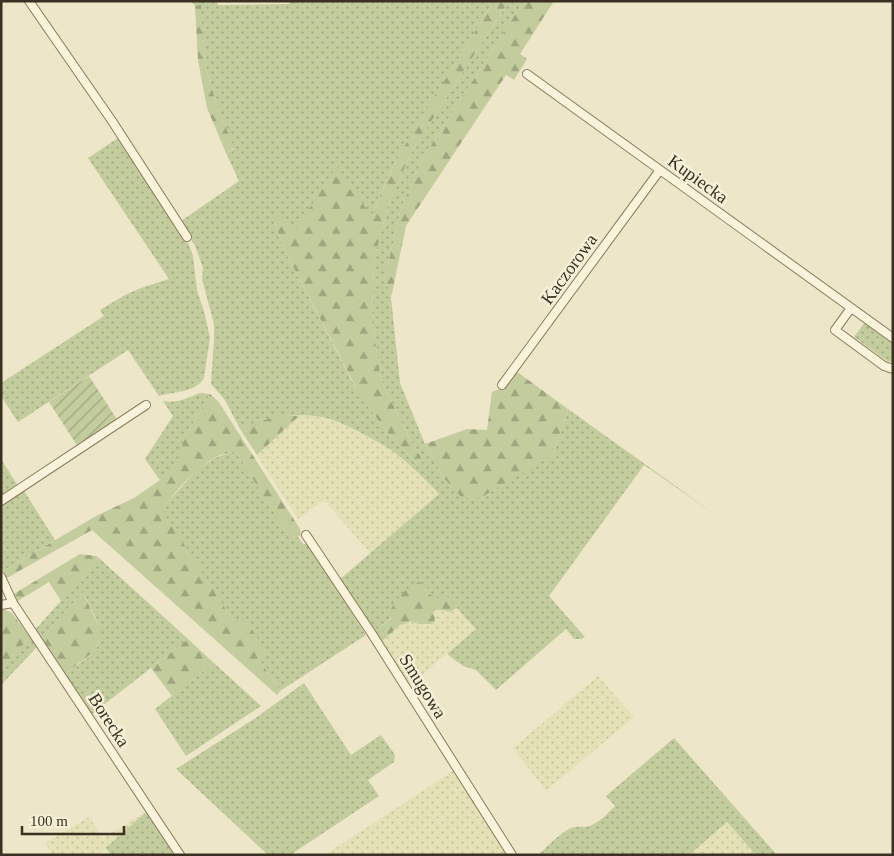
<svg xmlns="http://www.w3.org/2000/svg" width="894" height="856" font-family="'Times New Roman',serif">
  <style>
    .farmland { fill: url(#farmland-dots) }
    .grass { fill: url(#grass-dots) }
    .forest { fill: url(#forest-firs) }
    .garden { fill: url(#garden-furrows) }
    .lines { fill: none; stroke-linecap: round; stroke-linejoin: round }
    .minor-casing { stroke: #8a795d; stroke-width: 10 }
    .minor { stroke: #f9f3dc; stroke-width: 8 }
    .labels { text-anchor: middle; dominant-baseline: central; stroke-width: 5; stroke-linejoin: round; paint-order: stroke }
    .street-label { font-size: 18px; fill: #3b3021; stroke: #f5f0d8 }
  </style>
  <defs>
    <pattern id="farmland-dots" width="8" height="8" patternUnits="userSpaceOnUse" patternTransform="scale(1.25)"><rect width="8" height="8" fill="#e4e1b6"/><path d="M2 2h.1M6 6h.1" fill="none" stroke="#c4c19c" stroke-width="1.8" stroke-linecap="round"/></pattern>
    <pattern id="grass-dots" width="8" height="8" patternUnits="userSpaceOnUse" patternTransform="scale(1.25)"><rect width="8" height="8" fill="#c2cc9c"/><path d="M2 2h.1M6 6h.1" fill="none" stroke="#9fa67f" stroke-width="1.8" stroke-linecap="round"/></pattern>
    <pattern id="forest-firs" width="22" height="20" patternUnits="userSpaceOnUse" patternTransform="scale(1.25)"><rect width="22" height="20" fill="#c2cc9c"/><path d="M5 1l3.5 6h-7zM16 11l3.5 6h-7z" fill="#9fa67f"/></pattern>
    <pattern id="garden-furrows" width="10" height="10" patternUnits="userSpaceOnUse" patternTransform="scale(1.25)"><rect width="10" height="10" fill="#c2cc9c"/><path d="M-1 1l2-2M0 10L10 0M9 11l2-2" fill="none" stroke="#9fa67f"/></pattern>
  </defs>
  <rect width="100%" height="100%" fill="#eee6c9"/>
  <path class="farmland" d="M299,416H314L330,419L348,427L381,444L391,449L418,472L439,494L370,553L324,500L298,519L257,455Z
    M458,607L476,629L410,685L381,642L400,624L412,621L418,624L435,618L433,613L436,610H443L450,612Z
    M598,676L634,717L546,791L513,748Z
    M453,771L507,855H325Z
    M146,812L99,855H53L45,843L89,817L103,838Z
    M727,822L756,855H689Z"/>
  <path class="grass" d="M191,1H217L218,5L289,4L290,1H494C472,36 451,71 429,106C407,142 384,177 372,218L294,232L273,219L288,257L353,383L370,409L387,432L418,465L423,461L410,439L385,389L381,379L372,321L374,260L389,203L412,151L509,1H524L423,158L401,208L385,277L391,298L400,383L425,444L443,477L553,455L568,409L716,515L644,465L549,596L585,637L581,639H574L566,629L496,690L476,670L463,666L447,654L476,629L447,597C437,600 433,597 425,591L428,588L374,632L339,580L439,494C424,478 409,463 391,450C383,444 373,440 365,435C353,429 342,423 330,419C300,411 268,417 240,429L225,400L211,384L214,339V324L202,279L203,268L195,246L181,221L239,181L226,153L234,149C225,125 214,100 208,75C204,52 202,29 200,6H195Z
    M118,138L177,226L189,245L193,256L197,290L205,315L210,338L204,378C196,393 174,391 159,396L128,350L18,422L1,396V383L104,316L100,310L125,295L141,288L169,279L88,158Z
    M865,322L893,343V362L887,361L854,337Z
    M200,393L210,394L186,435L175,469L160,480L145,459L173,416L163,401C176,404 188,398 200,393Z
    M236,451L290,538L298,537L303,544H308L366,635L280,691L260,661L248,624L232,619L161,510L197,469L217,457Z
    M1,459L18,486L1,496Z
    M24,491L55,540L3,571L1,567V507Z
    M99,558L188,639L92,714L65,674C71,669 93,655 96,649C106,631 91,609 83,592L41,639L35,630Z
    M30,637L37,647L1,685V669Z
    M214,663L261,706L186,756L155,709Z
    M304,683L351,755L381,735L395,755L394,762L368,780L379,796L290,855H268L176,769L257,717Z
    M674,738L777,855H756L727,822L689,855H620L619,853L616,855H538C547,847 560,833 569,829C575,826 579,827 585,827C596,826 607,814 615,806L606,796Z
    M146,812L173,852L170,855H111L106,848Z"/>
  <path class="forest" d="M494,1H509L412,151L389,203L374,260L372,321L381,379L385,389L410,439L423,461L418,465L387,432L361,397L288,257L273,219L281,215L294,232L337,166L372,217C385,177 407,141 429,105C451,71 472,36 494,1Z
    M524,1H554L520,54L527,59L514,80L506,75L406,226L391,298L385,277L401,208L423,158Z
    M201,5C202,29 204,52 208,75C214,100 225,124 234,148L226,153L207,108L198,60L195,6Z
    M516,371L568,409L553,455L480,498H462L443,477L425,444L467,429L487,430L492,392L505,387Z
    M210,394L218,401L300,529L301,535L298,537L290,538L236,452C229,453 222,454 216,457C193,469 177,490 162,510L232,619L248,624L266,651L260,661L280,691L277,695L92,530L5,579L3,571L96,516L134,498L160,480L174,469L186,435Z
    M281,416H299L257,455L240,429L256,422Z
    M80,554L96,556L99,558L61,601L49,582L16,602L12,595Z
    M419,582L428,587L425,591C434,597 437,600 447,597L458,607L450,612L443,610H436L433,613L435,618L434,623L430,624H418L412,621L400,625L381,642L374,632L392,618L391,609C398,597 406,588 419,582Z
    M83,592L98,625L100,636L96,650L65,674L41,639Z
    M1,608L12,613L30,637L1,669Z
    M188,639L214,663L172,696L151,668Z"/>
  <path class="garden" d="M89,376L118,421L78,447L49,402Z"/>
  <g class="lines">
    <g class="minor-casing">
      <path id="minor" d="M29,1L112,121L187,237
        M527,74L893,338
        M851,308L835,330L884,366L893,369
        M502,385L660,170
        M1,501L146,405
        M306,535L372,634L512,855
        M1,577L13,603L180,855
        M1,605L13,603"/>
    </g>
    <use href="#minor" class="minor"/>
  </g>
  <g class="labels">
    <g class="street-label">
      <text transform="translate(698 179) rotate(36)">Kupiecka</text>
      <text transform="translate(569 269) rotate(-54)">Kaczorowa</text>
      <text transform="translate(423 686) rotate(58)">Smugowa</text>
      <text transform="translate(109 720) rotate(57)">Borecka</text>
    </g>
  </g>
  <rect width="894" height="856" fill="none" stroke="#3b3021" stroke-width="5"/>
  <path d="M22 826v8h102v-8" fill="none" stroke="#3b3021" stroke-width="2.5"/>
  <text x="30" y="826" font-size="15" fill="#3b3021" stroke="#f5f0d8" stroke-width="4" paint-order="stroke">100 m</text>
</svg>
